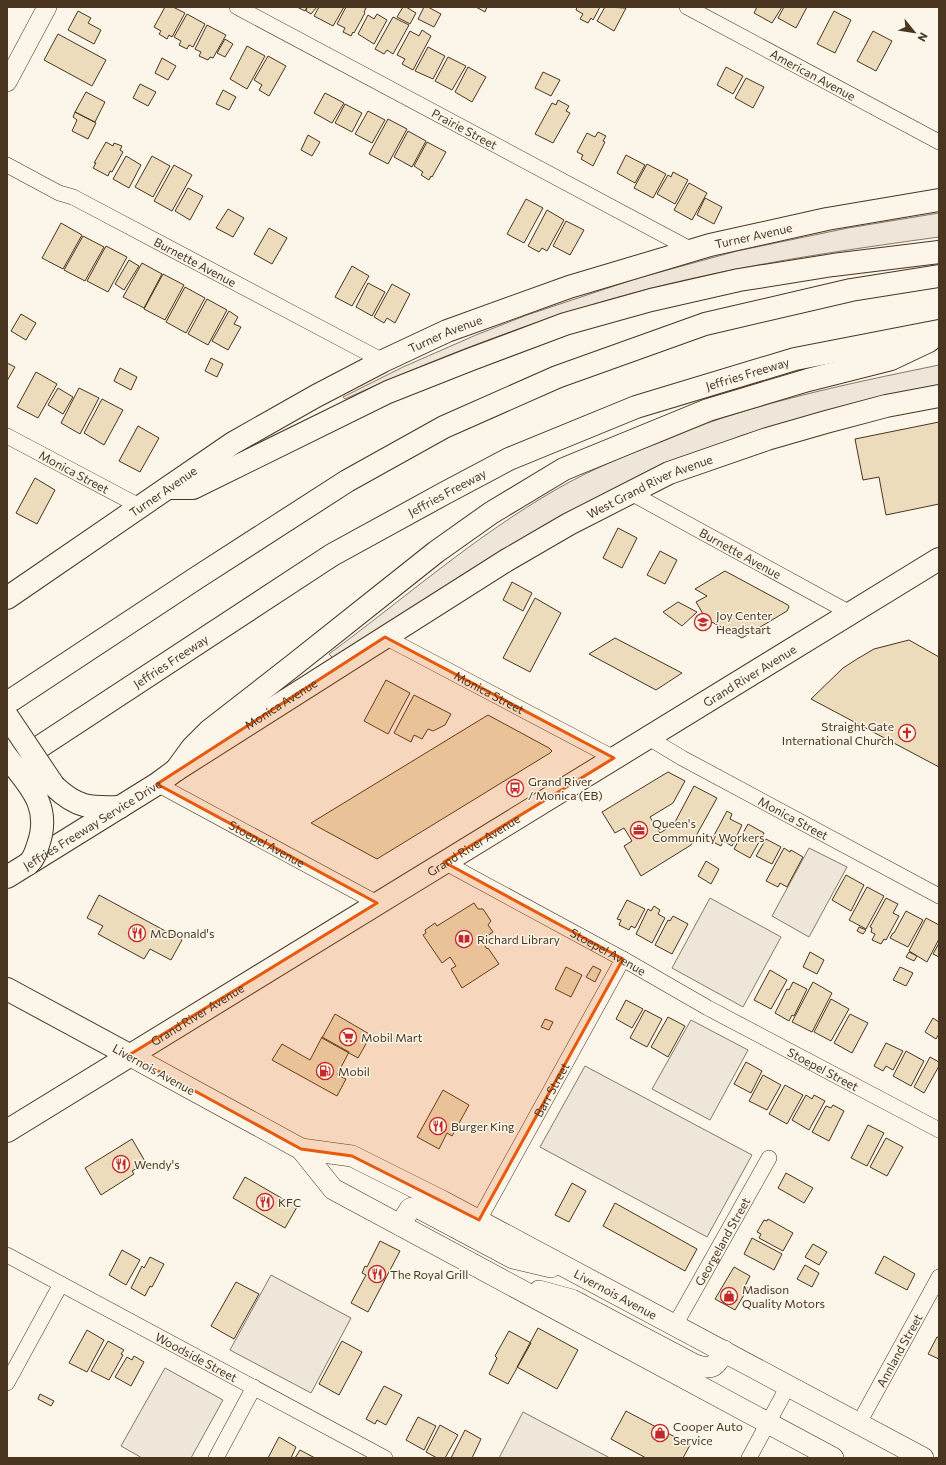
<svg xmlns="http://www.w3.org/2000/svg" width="946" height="1465" font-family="Commissioner,sans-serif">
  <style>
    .green { fill: #ede6d9; stroke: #887966 }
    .building { fill: #ecdcbc; stroke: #4a3520 }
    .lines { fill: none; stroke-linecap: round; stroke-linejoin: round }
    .minor-casing { stroke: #4a3520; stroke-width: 16 }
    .tertiary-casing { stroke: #4a3520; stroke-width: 20 }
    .secondary-casing { stroke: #4a3520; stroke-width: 22 }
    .primary-casing { stroke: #4a3520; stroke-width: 24 }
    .motorway-casing { stroke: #4a3520; stroke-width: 24 }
    .minor { stroke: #fbf6e9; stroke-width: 15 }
    .tertiary { stroke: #fbf6e9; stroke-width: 19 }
    .secondary { stroke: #fbf6e9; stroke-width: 21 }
    .primary { stroke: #fbf6e9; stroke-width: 22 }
    .motorway { stroke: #fbf6e9; stroke-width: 22 }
    .primary-bridge-casing { stroke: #4a3520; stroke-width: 24; stroke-linecap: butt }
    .primary-bridge { stroke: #fbf6e9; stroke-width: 22 }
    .marked { fill: #e8590c; fill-opacity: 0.2; stroke: #e8590c; stroke-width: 3; stroke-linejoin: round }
    .labels { text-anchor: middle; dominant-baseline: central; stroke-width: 3; stroke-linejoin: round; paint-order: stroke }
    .street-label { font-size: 12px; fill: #4a3520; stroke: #fbf6e9 }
    .poi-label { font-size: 12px; fill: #4a3520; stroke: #fbf6e9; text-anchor: start }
  </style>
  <rect width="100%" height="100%" fill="#fbf6e9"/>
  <path class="green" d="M939,213V237C837,251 733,266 633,293C534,320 439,357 345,399L343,397L403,367L476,335L527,315L638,278L737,251L848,228Z
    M939,365V388L850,405L743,435L657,469L334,659L329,654C405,598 475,536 557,489C590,470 626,455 661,442C681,434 701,425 722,418C793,395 866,380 939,365Z
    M809,848L847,867L809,937L772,916Z
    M710,898L781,937L743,1007L672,968Z
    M691,1020L748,1050L710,1120L652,1089Z
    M585,1066L752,1155L707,1237L540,1147Z
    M271,1275L351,1318L311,1393L230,1350Z
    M165,1368L223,1400L191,1458H142L121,1446Z
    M523,1412L610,1458H499Z"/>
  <path class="building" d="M165,7H173L185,13L172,37L169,35L167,39L159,34L161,31L154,27Z
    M297,7H317L311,14L306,11L307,7L305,11Z
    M319,7H344L333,26L314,16Z
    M346,7H363L366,8L364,12L365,13L354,33L353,32L351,36L343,32L345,28L337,24Z
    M403,7H406L416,13L410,24L397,17Z
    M424,7H428L441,14L434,27L418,19Z
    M476,7H487L485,12Z
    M577,7H600L593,20L591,18L588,23L580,19L583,14L576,10Z
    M605,7L626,8L614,31L597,21Z
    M757,7H782L772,23L754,13Z
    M784,7H807L796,28L778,18Z
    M78,11L91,18L88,23L101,30L94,44L68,30Z
    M834,11L851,20L835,53L817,44Z
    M187,14L205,24L193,47L189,45L187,49L179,45L181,41L174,37Z
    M377,14L387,20L374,44L358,34L368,15L374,19Z
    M393,17L409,25L393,54L387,50L384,54L375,49Z
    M207,25L226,35L213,58L210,57L208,60L199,56L201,52L195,49Z
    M422,30L431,36L413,70L402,64L405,59L397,55L410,31L419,36Z
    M873,31L892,41L876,71L857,61Z
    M58,34L106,60L92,86L44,60Z
    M225,39L233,44L225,57L217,53Z
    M247,46L265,56L247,89L230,79Z
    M428,47L445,56L433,79L415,71Z
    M268,56L286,66L269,96L259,90L262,85L254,80Z
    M448,57L466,66L452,90L435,81Z
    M162,58L176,66L168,80L155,73Z
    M468,67L486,77L472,102L455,92Z
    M726,67L743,76L733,94L717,85Z
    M543,72L560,80L551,96L535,88Z
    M746,78L764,87L753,108L735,98Z
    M140,84L156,92L148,106L133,98Z
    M223,90L236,97L229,110L216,104Z
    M86,92L105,102L95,122L75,112Z
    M325,93L344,103L332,123L314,113Z
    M558,100L569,106L566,111L570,113L553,143L535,134L552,103L556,105Z
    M345,104L362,113L352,132L335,123Z
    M368,111L385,120L372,143L355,134Z
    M75,112L96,123L88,139L72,131L77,120L73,117Z
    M388,119L407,129L388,164L369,154Z
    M408,131L426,141L412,167L394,157Z
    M598,132L606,136L603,141L605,142L593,166L581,159L583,155L577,152L587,133L595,137Z
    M308,135L320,142L312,156L301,150Z
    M106,142L113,146L114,143L122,146L120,150L123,152L112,172L110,171L108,176L93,168L96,163H94Z
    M427,142L446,152L432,177L431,176L429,180L421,175L423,172L414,166Z
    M626,155L645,165L635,183L617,173Z
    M126,156L141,165L129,188L113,179Z
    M152,156L170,166L153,197L135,187Z
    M647,164L666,174L653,198L634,188Z
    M174,165L192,175L172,211L154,201Z
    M673,172L688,180L675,204L657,194L668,175L671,177Z
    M689,183L707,193L692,220L674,210Z
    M188,188L203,196L190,220L175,211Z
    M705,198L722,207L714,224L697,215Z
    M526,199L543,208L524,243L507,234Z
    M228,209L244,218L233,237L216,228Z
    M547,210L564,220L547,251L542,248L539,252L528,246Z
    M566,221L584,230L570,255L553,246Z
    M61,223L82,235L63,269L42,258Z
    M269,228L287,238L272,264L254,254Z
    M83,236L104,247L85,281L64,270Z
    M106,246L127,257L108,292L87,281Z
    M129,260L139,266L124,290L115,284Z
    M142,263L162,274L144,308L123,297Z
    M352,266L369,276L352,306L335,297Z
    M163,274L184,285L165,320L144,309Z
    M368,283L385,292L372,316L356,307Z
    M392,284L410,294L395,323L387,318L384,323L374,317Z
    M185,287L205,298L186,333L166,322Z
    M207,299L227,310L208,345L188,334Z
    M229,311L238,317L234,324L241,327L228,350L212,341Z
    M21,314L36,323L26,340L11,331Z
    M211,358L223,364L217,377L205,371Z
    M7,363L15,367L7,381Z
    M120,368L137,377L131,390L114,381Z
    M36,372L57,384L38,418L17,407Z
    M58,388L73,397L63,414L48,405Z
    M79,388L99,398L80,434L61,423Z
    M102,399L123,410L104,445L84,433Z
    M939,422V504L886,515L879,477L863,480L855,439Z
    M138,426L159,438L140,472L119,461Z
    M35,478L55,490L37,524L16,513Z
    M618,528L637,538L622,568L603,558Z
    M660,551L677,560L665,584L647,575Z
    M725,571L788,605L789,607L787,611L742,638L706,619L696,602L707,596L695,589Z
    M512,582L532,593L523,611L503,600Z
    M535,598L561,613L530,672L503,658Z
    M678,602L697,612L682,626L663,612Z
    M615,638L682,673L656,690L589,654Z
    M909,640L939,657V767L811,699L843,668L857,659L874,649Z
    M386,680L410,693L388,734L364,721Z
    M414,695L451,714L445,725L433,731L428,729L422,739L414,735L411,742L394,733Z
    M488,715L549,748L552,751L550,753L377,859L311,823Z
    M668,772L685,781L673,803L650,817L660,833L674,824L694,786L717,798L691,845L641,876L624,846L632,841L624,828L615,833L602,812Z
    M727,811L732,814L730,819L742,825L732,846L723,841L721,846L711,841Z
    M748,824L764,833L750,858L734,849Z
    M766,839L781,847L772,864L756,856Z
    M784,848L790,852L791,850L803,857L787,887L780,883L778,887L766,881Z
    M706,861L719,869L711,884L698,876Z
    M846,875L864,885L851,911L832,900Z
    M867,887L884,896L866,929L849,920Z
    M99,895L182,940L171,960L150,949L144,959L98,934L103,926L87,918Z
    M886,898L898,904L893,913L899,916L886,940L884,939L881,944L872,940L875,934L871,932L872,928L870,927Z
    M627,900L645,909L635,928L631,926L629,930L619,925L621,920L617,919Z
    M474,903L478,909H483L491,921L488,925L493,932L481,940L487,949L488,948L499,964L462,988L451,969L456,966L450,957L442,963L423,935L426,933L425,930L435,923L437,926Z
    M654,906L660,910L658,914L665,918L652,943L636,934L648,909L651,911Z
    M906,911L923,920L908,947L890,938L893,933H894Z
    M673,916L688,924L672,954L655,945L668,920L670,921Z
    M926,918L939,925V939L927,962L909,951Z
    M859,927L866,930L863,934L857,931Z
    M939,943V957L933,954Z
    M810,952L824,960L817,974L803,967Z
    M909,952L917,956L914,961L906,957Z
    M593,966L601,970L595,982L586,977Z
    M566,967L582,975L571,997L555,989Z
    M900,967L913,973L906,986L893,980Z
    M770,970L787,980L771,1009L754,1000Z
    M793,982L807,989L794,1016L792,1015L789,1021L775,1013L787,989L789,990Z
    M813,982L832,993L812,1032L792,1022Z
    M831,999L849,1009L831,1041L814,1032Z
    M626,1000L643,1009L632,1028L616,1019Z
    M645,1010L662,1019L647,1047L630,1038Z
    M335,1014L371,1035L358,1058L322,1038Z
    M850,1014L868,1023L852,1053L834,1043Z
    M668,1017L685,1026L668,1057L651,1047Z
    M933,1018L939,1022V1034L936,1039L925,1032Z
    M545,1019L553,1022L549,1030L541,1027Z
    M322,1037L349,1052L337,1075L346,1079L337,1096L272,1060L282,1044L310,1060Z
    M886,1043L903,1051L893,1070L886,1066L883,1071L874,1066Z
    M906,1051L924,1061L911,1086L893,1076Z
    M930,1057L939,1062V1066L924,1093L914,1087Z
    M746,1062L762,1071L751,1093L734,1084Z
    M763,1075L781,1085L767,1110L749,1101Z
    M785,1085L803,1095L787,1124L769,1114Z
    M443,1090L469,1105L452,1136L447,1133L439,1149L417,1137Z
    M806,1095L812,1099L814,1095L825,1101L809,1130L792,1120Z
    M833,1105L844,1111L829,1141L812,1132L826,1106L831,1108Z
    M868,1125L884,1133L867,1166L851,1158Z
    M886,1138L903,1147L887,1176L870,1167Z
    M132,1139L146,1163L132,1171L134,1174L101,1195L85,1168Z
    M786,1173L813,1188L804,1203L778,1188Z
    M245,1177L297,1207L285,1228L233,1198Z
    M572,1183L586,1191L569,1222L555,1215Z
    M615,1203L697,1249L685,1271L603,1226Z
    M768,1219L793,1233L783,1251L759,1238L761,1234L757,1232L764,1220L767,1221Z
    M752,1238L782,1254L774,1270L744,1254Z
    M380,1241L400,1251L368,1312L351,1303L366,1275L362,1273L365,1266L367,1267Z
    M813,1244L827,1252L819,1265L805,1257Z
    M122,1250L140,1260L126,1285L109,1275Z
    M884,1256L915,1274L907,1290L875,1273Z
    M150,1257L164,1264L152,1287L150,1286L145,1296L131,1288L142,1266L144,1268Z
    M805,1265L819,1273L812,1287L797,1279Z
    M734,1267L750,1276L745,1286L748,1288L735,1310L715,1299Z
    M236,1282L259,1294L234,1339L211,1326Z
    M538,1328L578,1350L557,1389L517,1367Z
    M87,1330L104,1340L87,1372L69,1363Z
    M509,1331L531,1343L508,1384L489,1374L497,1358L495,1356Z
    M937,1337L939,1338V1359L928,1354Z
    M108,1341L124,1350L121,1354L123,1355L109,1380L91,1371Z
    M342,1341L362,1352L339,1395L319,1384Z
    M134,1356L144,1362L131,1386L115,1377L127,1357L132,1360Z
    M384,1386L402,1395L386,1425L377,1420L375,1424L366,1419Z
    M40,1394L54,1401L51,1406L38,1399Z
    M626,1411L690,1445L683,1458H646L611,1439Z
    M418,1417L436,1426L424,1450L406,1440Z
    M440,1425L458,1435L445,1458H437L426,1452Z
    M465,1430L481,1439L472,1458H451Z
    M279,1437L296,1447L291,1458H268Z
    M300,1450L315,1458H295Z"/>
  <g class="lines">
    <g class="minor-casing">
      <g id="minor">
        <path id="s1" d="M237,7L692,250"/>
        <path id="s2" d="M687,7L939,142"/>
        <path id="s3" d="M7,165L59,193L73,197L383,361"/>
        <path id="s4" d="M7,436L141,507"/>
        <path id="s5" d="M631,493L850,613"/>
        <path id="s6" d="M385,637L614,758"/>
        <path id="s7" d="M649,738L682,758L939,896"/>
        <path id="s8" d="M157,784L377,903"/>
        <path id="s9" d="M444,862L623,959L708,1008L939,1130"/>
        <path id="s10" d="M479,1220L623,959"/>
        <path id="s11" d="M7,1255L385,1458"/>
        <path id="s12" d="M675,1325L769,1158"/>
        <path d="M7,1383L61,1284"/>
        <path id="s13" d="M859,1423L939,1277"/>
        <path d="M216,1458L254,1387"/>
        <path d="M749,1458L788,1386"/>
      </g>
    </g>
    <g class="tertiary-casing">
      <path id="tertiary" d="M7,82L47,7"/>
    </g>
    <g class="secondary-casing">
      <g id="secondary">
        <path id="s14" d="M129,1055L301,1149L352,1156L442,1201L923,1458"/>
        <path d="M301,1149L333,1189L833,1458"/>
        <path d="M400,1225L410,1209L412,1208H419L513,1258L551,1267"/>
        <path d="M539,1291L572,1300L695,1365C712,1370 716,1367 724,1351"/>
      </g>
    </g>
    <g class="primary-casing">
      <g id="primary">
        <path id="s15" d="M7,598L233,443L316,396L383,361L447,331L569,287L710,245L827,219L939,200"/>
        <path d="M54,786C77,808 90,808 120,807"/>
        <path id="s16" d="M7,877L157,784L176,770L507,560L569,524L669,473L767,439L826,422L886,406L939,396"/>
        <path d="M7,989L129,1055"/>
        <path id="s17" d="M7,1131L939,559"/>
      </g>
    </g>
    <g class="motorway-casing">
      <g id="motorway">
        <path d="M168,488H193L388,392L469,360L565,324L651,300L739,280L833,265L939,252"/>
        <path d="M7,703L198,577L347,481L444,427L557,377L705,324L851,290L939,276"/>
        <path id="s18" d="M15,763L332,555L445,493L509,459L636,407L795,359L939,331"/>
        <path d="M176,770L192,748L209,731L295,664L436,552L491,513L564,469L708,410L808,380L891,359L929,341"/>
      </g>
    </g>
    <use href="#minor" class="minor"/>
    <use href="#tertiary" class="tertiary"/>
    <use href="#secondary" class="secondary"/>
    <use href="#primary" class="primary"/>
    <use href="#motorway" class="motorway"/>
    <g class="primary-bridge-casing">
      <path id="primary-bridge" d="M7,716L54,786
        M7,757C29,785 52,806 38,845C36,852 34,859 28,864"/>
    </g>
    <use href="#primary-bridge" class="primary-bridge"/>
  </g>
  <path class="marked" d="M385,637L614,758L444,862L623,959L479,1220L352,1156L301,1149L129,1055L377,903L157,784Z"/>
  <defs>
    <g id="school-ring" transform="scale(0.9)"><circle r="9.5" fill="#fbf6e9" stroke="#c62828" stroke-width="1.5"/><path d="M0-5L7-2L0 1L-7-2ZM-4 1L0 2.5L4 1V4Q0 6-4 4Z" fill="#c62828"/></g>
    <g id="church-ring" transform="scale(0.9)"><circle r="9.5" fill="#fbf6e9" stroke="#c62828" stroke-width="1.5"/><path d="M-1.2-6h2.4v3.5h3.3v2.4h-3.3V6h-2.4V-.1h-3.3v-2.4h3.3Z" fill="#c62828"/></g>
    <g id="bus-ring" transform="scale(0.9)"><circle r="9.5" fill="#fbf6e9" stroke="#c62828" stroke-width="1.5"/><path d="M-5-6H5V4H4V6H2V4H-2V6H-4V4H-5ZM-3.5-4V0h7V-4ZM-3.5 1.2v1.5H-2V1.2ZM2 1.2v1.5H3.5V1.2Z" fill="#c62828"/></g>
    <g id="office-ring" transform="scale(0.9)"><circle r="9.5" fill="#fbf6e9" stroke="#c62828" stroke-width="1.5"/><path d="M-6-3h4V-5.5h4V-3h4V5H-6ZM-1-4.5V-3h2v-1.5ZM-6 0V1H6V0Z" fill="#c62828"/></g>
    <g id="restaurant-ring" transform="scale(0.9)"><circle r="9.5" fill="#fbf6e9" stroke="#c62828" stroke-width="1.5"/><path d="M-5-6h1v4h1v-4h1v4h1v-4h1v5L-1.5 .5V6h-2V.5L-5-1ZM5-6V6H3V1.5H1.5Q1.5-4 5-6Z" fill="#c62828"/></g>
    <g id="library-ring" transform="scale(0.9)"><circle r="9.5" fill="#fbf6e9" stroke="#c62828" stroke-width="1.5"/><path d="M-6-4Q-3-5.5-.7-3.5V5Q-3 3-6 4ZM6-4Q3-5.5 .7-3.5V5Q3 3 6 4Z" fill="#c62828"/></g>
    <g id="supermarket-ring" transform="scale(0.9)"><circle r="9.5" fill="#fbf6e9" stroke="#c62828" stroke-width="1.5"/><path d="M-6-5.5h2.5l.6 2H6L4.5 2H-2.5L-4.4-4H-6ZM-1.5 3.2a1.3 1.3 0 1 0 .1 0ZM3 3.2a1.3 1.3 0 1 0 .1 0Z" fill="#c62828"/></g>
    <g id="fuel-ring" transform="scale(0.9)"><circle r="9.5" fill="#fbf6e9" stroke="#c62828" stroke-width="1.5"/><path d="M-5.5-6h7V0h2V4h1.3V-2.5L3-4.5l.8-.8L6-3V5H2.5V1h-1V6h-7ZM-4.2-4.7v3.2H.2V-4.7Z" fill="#c62828"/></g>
    <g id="shop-ring" transform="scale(0.9)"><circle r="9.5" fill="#fbf6e9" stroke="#c62828" stroke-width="1.5"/><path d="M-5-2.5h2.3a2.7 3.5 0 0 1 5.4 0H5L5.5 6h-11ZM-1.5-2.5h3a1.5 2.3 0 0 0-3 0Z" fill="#c62828"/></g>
  </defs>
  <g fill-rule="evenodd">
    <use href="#school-ring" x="703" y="622"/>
    <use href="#church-ring" x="907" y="733"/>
    <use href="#bus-ring" x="515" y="788"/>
    <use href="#office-ring" x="639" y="830"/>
    <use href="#restaurant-ring" x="137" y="933"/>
    <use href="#library-ring" x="464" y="939"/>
    <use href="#supermarket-ring" x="348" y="1037"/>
    <use href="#fuel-ring" x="325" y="1071"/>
    <use href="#restaurant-ring" x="438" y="1126"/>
    <use href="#restaurant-ring" x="121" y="1164"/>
    <use href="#restaurant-ring" x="265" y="1202"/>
    <use href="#restaurant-ring" x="377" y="1274"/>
    <use href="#shop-ring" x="729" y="1296"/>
    <use href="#shop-ring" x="660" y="1433"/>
  </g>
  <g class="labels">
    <g class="street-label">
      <text stroke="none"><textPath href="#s2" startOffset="143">American Avenue</textPath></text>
      <text stroke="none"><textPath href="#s1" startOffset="258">Prairie Street</textPath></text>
      <text stroke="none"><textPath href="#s15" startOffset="837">Turner Avenue</textPath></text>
      <text stroke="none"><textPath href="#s3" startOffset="212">Burnette Avenue</textPath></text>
      <text stroke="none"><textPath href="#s15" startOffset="513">Turner Avenue</textPath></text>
      <text stroke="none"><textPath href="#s18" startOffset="834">Jeffries Freeway</textPath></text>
      <text stroke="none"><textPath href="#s4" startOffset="76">Monica Street</textPath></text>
      <text stroke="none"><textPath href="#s16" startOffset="753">West Grand River Avenue</textPath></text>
      <text stroke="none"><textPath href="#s15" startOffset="189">Turner Avenue</textPath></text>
      <text stroke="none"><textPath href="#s18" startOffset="510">Jeffries Freeway</textPath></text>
      <text stroke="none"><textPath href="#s5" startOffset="125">Burnette Avenue</textPath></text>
      <text stroke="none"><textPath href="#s18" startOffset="186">Jeffries Freeway</textPath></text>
      <text stroke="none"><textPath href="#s17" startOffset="871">Grand River Avenue</textPath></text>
      <text stroke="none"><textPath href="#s6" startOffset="118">Monica Street</textPath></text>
      <text stroke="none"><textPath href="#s16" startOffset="324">Monica Avenue</textPath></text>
      <text stroke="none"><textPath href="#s7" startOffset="165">Monica Street</textPath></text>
      <text stroke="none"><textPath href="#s16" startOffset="100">Jeffries Freeway Service Drive</textPath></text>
      <text stroke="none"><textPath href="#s8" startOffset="125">Stoepel Avenue</textPath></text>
      <text stroke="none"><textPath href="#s17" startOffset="547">Grand River Avenue</textPath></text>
      <text stroke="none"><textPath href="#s9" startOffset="187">Stoepel Avenue</textPath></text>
      <text stroke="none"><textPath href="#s17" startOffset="223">Grand River Avenue</textPath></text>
      <text transform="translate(154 1069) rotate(29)">Livernois Avenue</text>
      <text stroke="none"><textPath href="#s9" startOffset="432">Stoepel Street</textPath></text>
      <text stroke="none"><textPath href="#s10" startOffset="149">Barr Street</textPath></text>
      <text stroke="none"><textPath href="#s12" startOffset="96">Georgeland Street</textPath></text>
      <text stroke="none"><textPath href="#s14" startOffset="545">Livernois Avenue</textPath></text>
      <text stroke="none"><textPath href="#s13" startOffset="83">Annland Street</textPath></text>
      <text stroke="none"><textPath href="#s11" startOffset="215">Woodside Street</textPath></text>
    </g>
    <g class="poi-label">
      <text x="716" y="615">Joy Center<tspan x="716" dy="14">Headstart</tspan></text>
      <text x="894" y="726" text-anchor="end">Straight Gate<tspan x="894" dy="14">International Church</tspan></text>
      <text x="528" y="781">Grand River<tspan x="528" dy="14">/ Monica (EB)</tspan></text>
      <text x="652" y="823">Queen's<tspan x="652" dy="14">Community Workers</tspan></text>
      <text x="150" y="933">McDonald's</text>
      <text x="477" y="939">Richard Library</text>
      <text x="361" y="1037">Mobil Mart</text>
      <text x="338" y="1071">Mobil</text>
      <text x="451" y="1126">Burger King</text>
      <text x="134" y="1164">Wendy's</text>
      <text x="278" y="1202">KFC</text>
      <text x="390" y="1274">The Royal Grill</text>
      <text x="742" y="1289">Madison<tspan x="742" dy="14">Quality Motors</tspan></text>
      <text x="673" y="1426">Cooper Auto<tspan x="673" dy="14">Service</tspan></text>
    </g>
  </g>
  <rect width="946" height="1465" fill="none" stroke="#4a3520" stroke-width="16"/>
  <g transform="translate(914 32) rotate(120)" stroke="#fbf6e9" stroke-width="3" paint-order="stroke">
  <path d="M0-3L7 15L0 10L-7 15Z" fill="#4a3520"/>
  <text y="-6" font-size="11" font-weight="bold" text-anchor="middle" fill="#4a3520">N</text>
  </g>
</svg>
